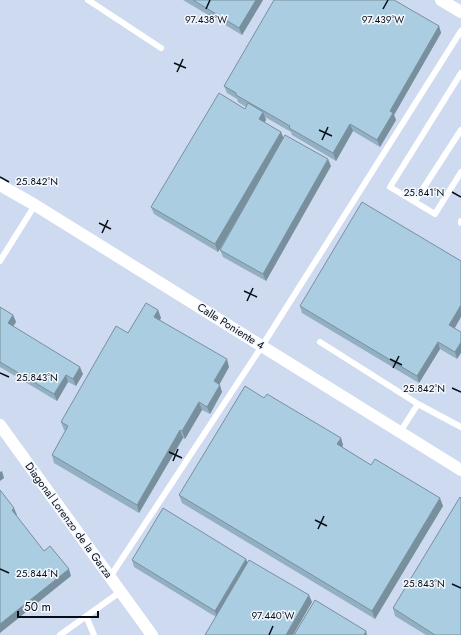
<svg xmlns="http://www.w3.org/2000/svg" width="461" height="635" font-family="Jost,sans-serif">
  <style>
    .built { fill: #cddaf0 }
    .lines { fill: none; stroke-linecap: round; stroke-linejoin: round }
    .lane { stroke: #fff; stroke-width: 6 }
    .street { stroke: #fff; stroke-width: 12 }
    .wall { fill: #93b0c2 }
    .shaded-wall { fill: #78909e }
    .building { fill: #abcde1; stroke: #78909e }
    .ticks { fill: none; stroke: #070d17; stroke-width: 1.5 }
    .labels { text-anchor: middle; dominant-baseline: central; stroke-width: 3; stroke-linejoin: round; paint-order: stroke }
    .street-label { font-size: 11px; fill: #070d17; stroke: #f4f8fe }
    .ticks-label { font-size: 10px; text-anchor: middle; fill: #070d17; stroke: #f4f8fe; stroke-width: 3; stroke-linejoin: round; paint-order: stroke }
  </style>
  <rect width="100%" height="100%" fill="#e0ecfe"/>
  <path class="built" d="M0,0H461V635H0Z"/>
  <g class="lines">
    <path class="lane" d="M88,0L161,48
      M461,73L390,187L435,214L461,172
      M415,201L461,130
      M461,221V223
      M0,261L35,205
      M320,342L418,404L461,427
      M400,432L418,404
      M110,577L262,346L461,31
      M86,616L94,635
      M60,635L120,592"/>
    <path class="street" d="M441,0L461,12
      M0,185L35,205L461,470
      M0,425L152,635"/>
  </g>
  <path class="wall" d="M183,0H263L242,35Z
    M439,26L441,33L394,115L396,120L380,147L353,131L336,161L292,135L291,132L265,117L266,120L264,122L281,132L283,138L331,166L266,281L223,257L220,250L256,187L218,252L154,214L151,207L245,109L246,107L238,102L237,99L227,93L224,86Z
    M300,306L454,328L457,359L440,349L419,383L302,313Z
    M0,307L13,315L16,322L13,327L83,374L76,386L68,382L57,401L0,367Z
    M158,310L161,318L160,320L229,367L219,384L222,392L210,414L202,410L185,439L183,438L139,513L54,463L52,455L66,431L64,430L61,422L128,333Z
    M264,398L341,438L343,445L342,447L371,465L443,506L375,619L182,503L179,495Z
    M132,560L248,563L312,602L293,635H205L216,617L134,567Z
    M393,608L461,635H426L395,616Z"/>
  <path class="shaded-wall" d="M256,0H263L242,35L239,28Z
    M439,26L441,33L394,115L396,120L380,147L377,140L390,111Z
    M263,112L266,120L262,126L259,119Z
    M350,124L353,131L336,161L333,153Z
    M281,132L284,139L218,252L215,244Z
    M328,159L331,166L266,281L263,274Z
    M461,305V317L452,333L449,325Z
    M158,310L161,318L157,324L154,317Z
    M13,315L16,322L10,331L8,323Z
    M438,342L440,349L419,383L417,376Z
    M461,342V353L457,359L455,352Z
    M227,359L229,367L217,389L214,381Z
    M80,367L83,374L76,386L73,379Z
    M66,375L68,382L57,401L54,394Z
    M220,385L222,392L210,414L207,407Z
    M199,402L202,410L185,439L182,431Z
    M180,430L183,438L139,513L137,505Z
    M341,438L343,445L339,452L337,444Z
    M2,471L4,478L0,481V472Z
    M440,498L443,506L375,619L372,611Z
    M14,508L17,515L14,518L12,510Z
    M246,559L249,566L217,618L215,611Z
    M69,569L71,576L0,633V624Z
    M309,595L312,602L293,635H286Z
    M366,631L367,635H364Z"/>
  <path class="building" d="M193,0H256L239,28Z
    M274,0H394L439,26L390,111L393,113L377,140L350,124L333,153L289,128L290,126L236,95V93L224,86Z
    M219,93L245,109L248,103L263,112L259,119L281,132L215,244L151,207Z
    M285,135L328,159L263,274L220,250Z
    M362,202L461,261V305L449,325L461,332V342L455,352L438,342L417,376L300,306Z
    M146,303L158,310L154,317L227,359L214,381L220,385L207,407L199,402L182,431L180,430L137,505L52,455L68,426L61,422L116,326L128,333Z
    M0,307L13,315L8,323L80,367L73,379L66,375L54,394L0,362Z
    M245,386L264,398L267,394L341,438L337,444L371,465L375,459L440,498L372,611L179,495Z
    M0,490L14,508L12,510L44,551L50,546L69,569L0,624Z
    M460,497L461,498V635H435L393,608Z
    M163,508L246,559L215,611L132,560Z
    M249,560L309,595L286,635H205Z
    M315,600L366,631L364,635H294Z"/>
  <path class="ticks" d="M206,9L210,0M383,9L388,0M174,63L186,68M177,72L183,59M319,130L332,136M322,140L328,127M0,177L9,182M452,192L461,197M99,223L111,229M102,233L108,220M244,291L257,297M247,301L253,288M390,359L402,365M393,368L399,356M0,373L9,377M452,388L461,392M169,452L182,458M173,461L178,449M315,520L327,526M318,529L324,516M0,569L9,573M452,584L461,588M269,635L273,626"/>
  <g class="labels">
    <g class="street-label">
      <text transform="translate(231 326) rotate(32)">Calle Poniente 4</text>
      <text transform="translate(69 520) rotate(54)">Diagonal Lorenzo de la Garza</text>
    </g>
  </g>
  <g class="ticks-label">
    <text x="206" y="23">97.438°W</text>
    <text x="383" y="23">97.439°W</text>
    <text x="37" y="185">25.842°N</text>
    <text x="424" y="196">25.841°N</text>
    <text x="37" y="381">25.843°N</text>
    <text x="424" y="392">25.842°N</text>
    <text x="37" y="577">25.844°N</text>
    <text x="424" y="587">25.843°N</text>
    <text x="273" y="619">97.440°W</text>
  </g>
  <path d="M18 611v6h80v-6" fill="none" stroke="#070d17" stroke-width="2"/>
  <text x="24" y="611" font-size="12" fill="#070d17" stroke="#f4f8fe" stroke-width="3" paint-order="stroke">50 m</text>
</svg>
